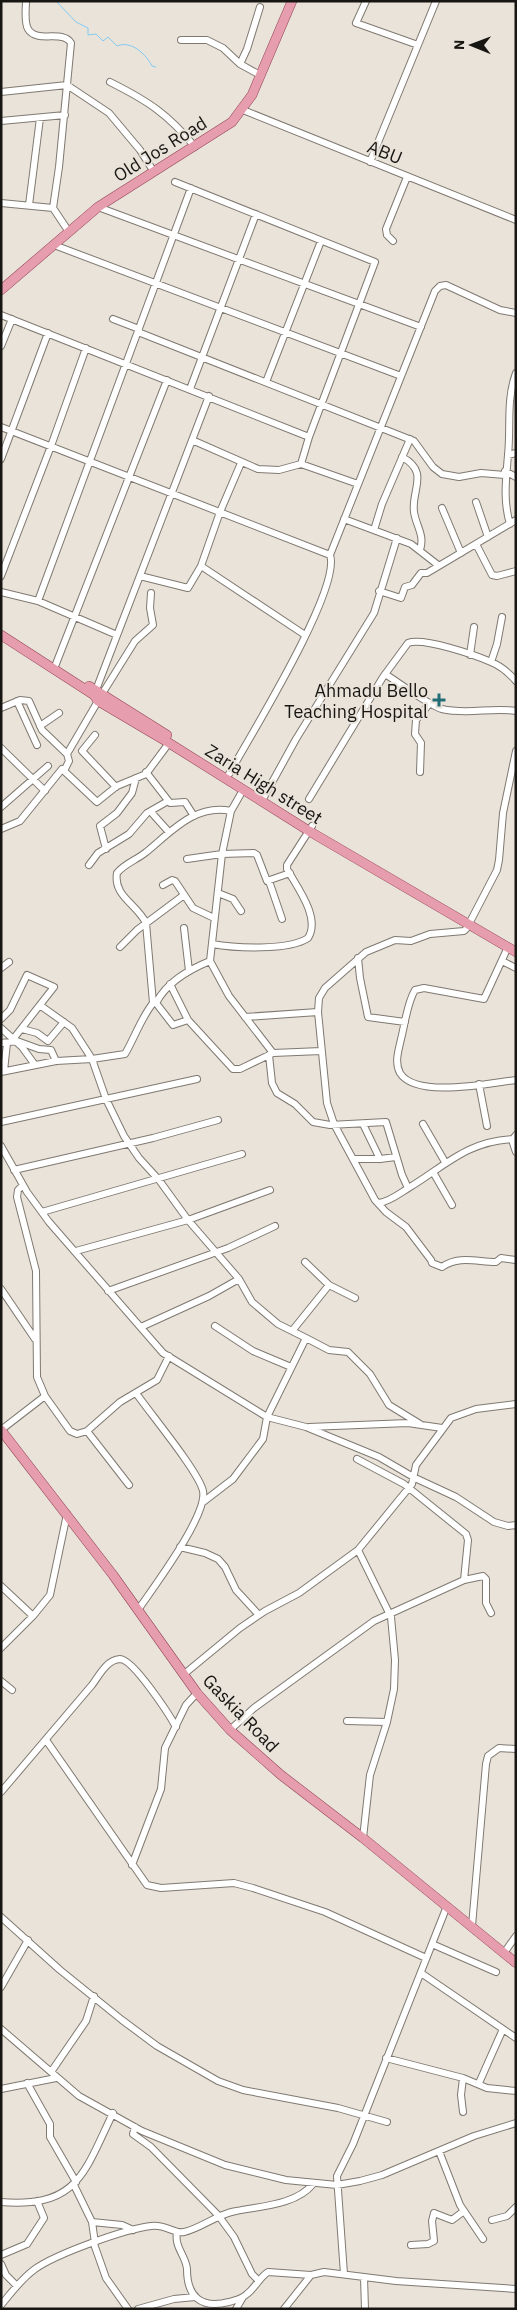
<svg xmlns="http://www.w3.org/2000/svg" width="517" height="2310" font-family="'IBM Plex Sans',sans-serif">
  <style>
    .lines { fill: none; stroke-linecap: round; stroke-linejoin: round }
    .stream { stroke: #84caf3; stroke-width: 1 }
    .minor-casing { stroke: #7f7971; stroke-width: 8 }
    .major-casing { stroke: #934455; stroke-width: 10 }
    .minor { stroke: #fff; stroke-width: 6 }
    .major { stroke: #e69dae; stroke-width: 9 }
    .poi-dot { fill: #236d76; stroke: #e9e3da; stroke-width: 2 }
    .labels { text-anchor: middle; dominant-baseline: central; stroke-width: 4; stroke-linejoin: round; paint-order: stroke }
    .street-label { font-size: 18px; fill: #181613; stroke: #e9e3da }
    .poi-label { font-size: 18px; fill: #181613; stroke: #e9e3da; text-anchor: end }
  </style>
  <rect width="100%" height="100%" fill="#e9e3da"/>
  <g class="lines">
    <path class="stream" d="M56,1L76,22L88,28V35L96,34L103,41L108,37L117,46C131,40 146,54 152,66L156,67"/>
    <g class="minor-casing">
      <path id="minor" d="M26,1C26,9 24,22 28,29C37,44 63,29 71,43L59,167L53,208
        M366,1L356,23L418,45
        M181,40H207L223,48L240,64L260,75
        M240,64L247,49L260,7
        M110,82C148,101 168,114 195,147
        M1,92L67,85L109,113L140,150L154,172
        M243,110L516,220
        M1,121L65,115
        M370,162L436,1
        M175,182L375,262L309,437L301,464
        M1,203L53,208L69,232
        M29,205L40,118
        M98,207L421,327
        M393,241L387,235L386,229L407,177
        M54,245L401,376
        M1,315L309,437
        M113,319L139,329
        M138,332L414,441L433,467L442,474L459,477L481,473L505,475
        M1,346L12,319
        M266,382L321,241
        M190,389L256,214
        M1,427L330,555
        M192,440L258,469L279,470L301,464L358,484
        M508,455L516,453
        M402,457C430,472 411,490 414,512C416,526 425,535 420,550
        M1,459L48,333
        M505,471L516,477
        M476,502L488,537
        M442,508L461,553
        M344,519L411,544L438,565
        M510,524C503,501 506,479 508,455C511,427 506,400 516,373
        M374,530L382,504L410,439
        M476,544L492,575L497,576L516,571
        M201,566L305,635
        M1,576L51,446L86,348
        M140,576L188,588L201,566L220,512L241,463
        M379,591L401,598L405,587L412,585L421,573H427L516,520
        M1,592L38,601L117,635
        M38,601L191,188
        M470,655L474,627
        M491,662L497,644L502,617
        M54,669L167,380
        M385,674C398,682 430,706 442,709C467,715 492,707 516,711
        M96,690L209,396
        M102,694L135,641L153,625L150,608L151,593
        M17,701L37,745
        M1,708L20,700L29,701L42,730L67,754
        M40,726L59,713
        M95,735L82,751L116,787
        M1,748L45,791
        M62,769L97,802L117,786L146,774L169,743
        M146,772L170,803L185,802L194,816
        M420,772L421,743L415,734L416,720L430,703
        M229,774C249,738 342,588 330,555L435,291L440,286L446,285L500,310L516,313
        M243,790L231,811L222,854L210,961L229,996L273,1053
        M264,797L296,739L374,613L397,538
        M309,799L383,677L408,643C423,637 475,655 491,662C501,666 509,673 516,681
        M1,807L48,766
        M151,812L168,831
        M1,829L20,821L62,769H65L69,761L67,754L98,701
        M106,849L100,826L117,813L132,793L136,778
        M187,859L222,854L254,853L257,855L267,881L290,873
        M89,865L98,853L129,834L147,813L168,801
        M269,881L282,919
        M163,885L172,880L175,881L193,908L214,918
        M218,893L233,899L241,911
        M471,920L497,870L499,860L503,813L516,751
        M470,925L464,931L430,934L411,941L395,940L366,952L325,988L319,998L318,1012L327,1103L334,1124L375,1200L386,1212L406,1227L431,1260L432,1263L442,1267C459,1255 477,1262 496,1262L501,1258L516,1260
        M184,928L189,971
        M212,944C234,948 289,951 308,938C321,918 297,887 287,869V865L312,826
        M120,947L137,930L184,895
        M508,947L484,999L424,988L415,990C407,1003 405,1024 401,1039C399,1049 394,1062 400,1073C416,1099 490,1083 516,1080
        M358,958L360,978L368,1017L405,1022
        M502,961L516,968
        M1,968L9,962
        M170,984L188,1020L233,1069H240L273,1053L321,1051
        M153,1003L146,923C137,904 113,896 117,873C124,864 136,860 145,853C170,833 195,803 231,811
        M156,1003L173,1025L188,1020
        M41,1006L72,1028L92,1059L106,1099L124,1136L139,1158L159,1180L188,1220L239,1279L252,1302L278,1324L306,1338L267,1417L263,1439L233,1479L203,1502
        M245,1017L318,1012
        M1,1019L10,1010L27,975L54,987L14,1038
        M1,1028L22,1047L35,1065
        M22,1029L37,1033L48,1041L64,1022
        M1,1043L17,1041L39,1049L51,1050L56,1061
        M269,1055L272,1083L277,1093L295,1104L313,1122L330,1125L386,1122L402,1175L408,1188
        M4,1071L7,1043
        M1,1072L56,1061L92,1059L125,1054C135,1037 140,1020 153,1003H156C167,982 188,970 210,961
        M479,1084L487,1126
        M1,1122L197,1079
        M363,1124L380,1159
        M423,1124L445,1162
        M516,1135L512,1140L516,1152
        M1,1146L27,1192L49,1222L163,1353L267,1417L306,1427L379,1457L415,1478L456,1497L494,1522L508,1526L516,1525
        M353,1159H380L396,1157
        M14,1170L153,1138L218,1120
        M433,1172L452,1205
        M23,1185L18,1190L17,1197L36,1271L37,1377L45,1396L70,1431L77,1434L87,1431L120,1402L157,1380L169,1356
        M379,1203C391,1201 400,1193 410,1187C446,1165 468,1141 513,1139
        M42,1212L242,1154
        M76,1251L188,1220L270,1190
        M305,1262L329,1285
        M1,1289L35,1339
        M108,1291L228,1248L275,1226
        M215,1326L253,1351L291,1367
        M141,1327L209,1296L239,1279
        M292,1331L329,1285L355,1298
        M306,1338L329,1350L348,1352L370,1374L389,1405L420,1424
        M136,1393C149,1412 199,1472 203,1491C208,1515 153,1588 138,1610
        M309,1427L408,1423L442,1428
        M1,1430L45,1396
        M87,1431L129,1485
        M357,1459L404,1484L466,1534L468,1540L464,1580
        M180,1547L205,1553L218,1559L225,1567L236,1590L259,1615
        M358,1550L391,1617L395,1660L394,1689L387,1722L370,1775L363,1838
        M1,1586L33,1616
        M1,1648L33,1616L50,1595L67,1514
        M183,1675L240,1628L265,1611L299,1593L358,1550L412,1484L416,1465L451,1418L476,1409L516,1404
        M1,1681L12,1690
        M347,1721L387,1722
        M230,1730L254,1708L374,1621L464,1580L483,1576L486,1579V1603L491,1613
        M46,1740L147,1885L161,1888L234,1883L253,1888L325,1912L426,1958
        M1,1792L92,1685C99,1676 106,1660 120,1659C133,1659 169,1714 176,1727
        M132,1865L161,1789L165,1748L186,1705L197,1693
        M1,1917L60,1970L122,2020L157,2046L218,2081L243,2090L338,2108L387,2122
        M472,1926L486,1764L488,1756L499,1748L516,1749
        M432,1944L496,1972
        M504,1953L516,1936
        M421,1973L516,2038
        M1,1987L28,1940
        M1,2029L79,2096L142,2131L225,2165L286,2180L337,2185L360,2181L382,2175L474,2136L516,2123
        M386,2058L463,2078L487,2088L516,2091
        M51,2072L86,2021L94,1996
        M27,2083L50,2124V2137L76,2182
        M479,2083L503,2029
        M1,2089L56,2078
        M463,2112L461,2095L463,2078
        M135,2127L133,2134L151,2147L218,2215L234,2237L252,2274L259,2281
        M439,2151L460,2205L483,2239
        M74,2185L92,2222L122,2225L133,2230
        M1,2202C78,2208 84,2173 113,2113
        M492,2220L507,2216L516,2207
        M92,2222L95,2243
        M177,2232C174,2247 186,2256 187,2269C187,2297 201,2309 229,2302C235,2300 242,2299 247,2294C255,2288 259,2278 268,2272L311,2275
        M94,2244L106,2278L128,2309
        M411,2245L428,2244L434,2241L432,2221L434,2213L452,2220L464,2211
        M1,2255L27,2244L44,2218L37,2201
        M1,2264L6,2275L17,2286
        M344,2274L337,2176L353,2144L447,1906
        M364,2277L365,2309
        M1,2305C12,2292 21,2279 35,2269C56,2254 125,2229 151,2226C166,2224 174,2234 184,2232C202,2228 217,2214 236,2211C261,2206 296,2205 313,2184
        M138,2309L174,2299L195,2297
        M236,2309L243,2297
        M284,2309L311,2275L324,2272L396,2281L516,2289"/>
    </g>
    <g class="major-casing">
      <path id="major" d="M1,290L98,207L232,122L252,95L292,1
        M1,635L94,695L98,701L169,743L309,831L516,952
        M89,686L167,735
        M1,1430L113,1575L197,1693L230,1730L281,1775L363,1838L516,1963"/>
    </g>
    <use href="#minor" class="minor"/>
    <use href="#major" class="major"/>
  </g>
  <path class="poi-dot" d="M436.5 692.5h5v5h5v5h-5v5h-5v-5h-5v-5h5z"/>
  <g class="labels">
    <g class="street-label">
      <text transform="translate(160 149) rotate(-32)">Old Jos Road</text>
      <text transform="translate(385 152) rotate(22)">ABU</text>
      <text transform="translate(264 784) rotate(32)">Zaria High street</text>
      <text transform="translate(241 1713) rotate(46)">Gaskia Road</text>
    </g>
    <g class="poi-label">
      <text x="428" y="690">Ahmadu Bello<tspan x="428" dy="21">Teaching Hospital</tspan></text>
    </g>
  </g>
  <rect width="517" height="2310" fill="none" stroke="#181613" stroke-width="5"/>
  <g transform="translate(472 45) rotate(271)" stroke="#e9e3da" stroke-width="4" paint-order="stroke">
  <path d="M0-4L9 19L0 12L-9 19Z" fill="#181613"/>
  <text y="-8" font-size="14" font-weight="bold" text-anchor="middle" fill="#181613">N</text>
  </g>
</svg>
